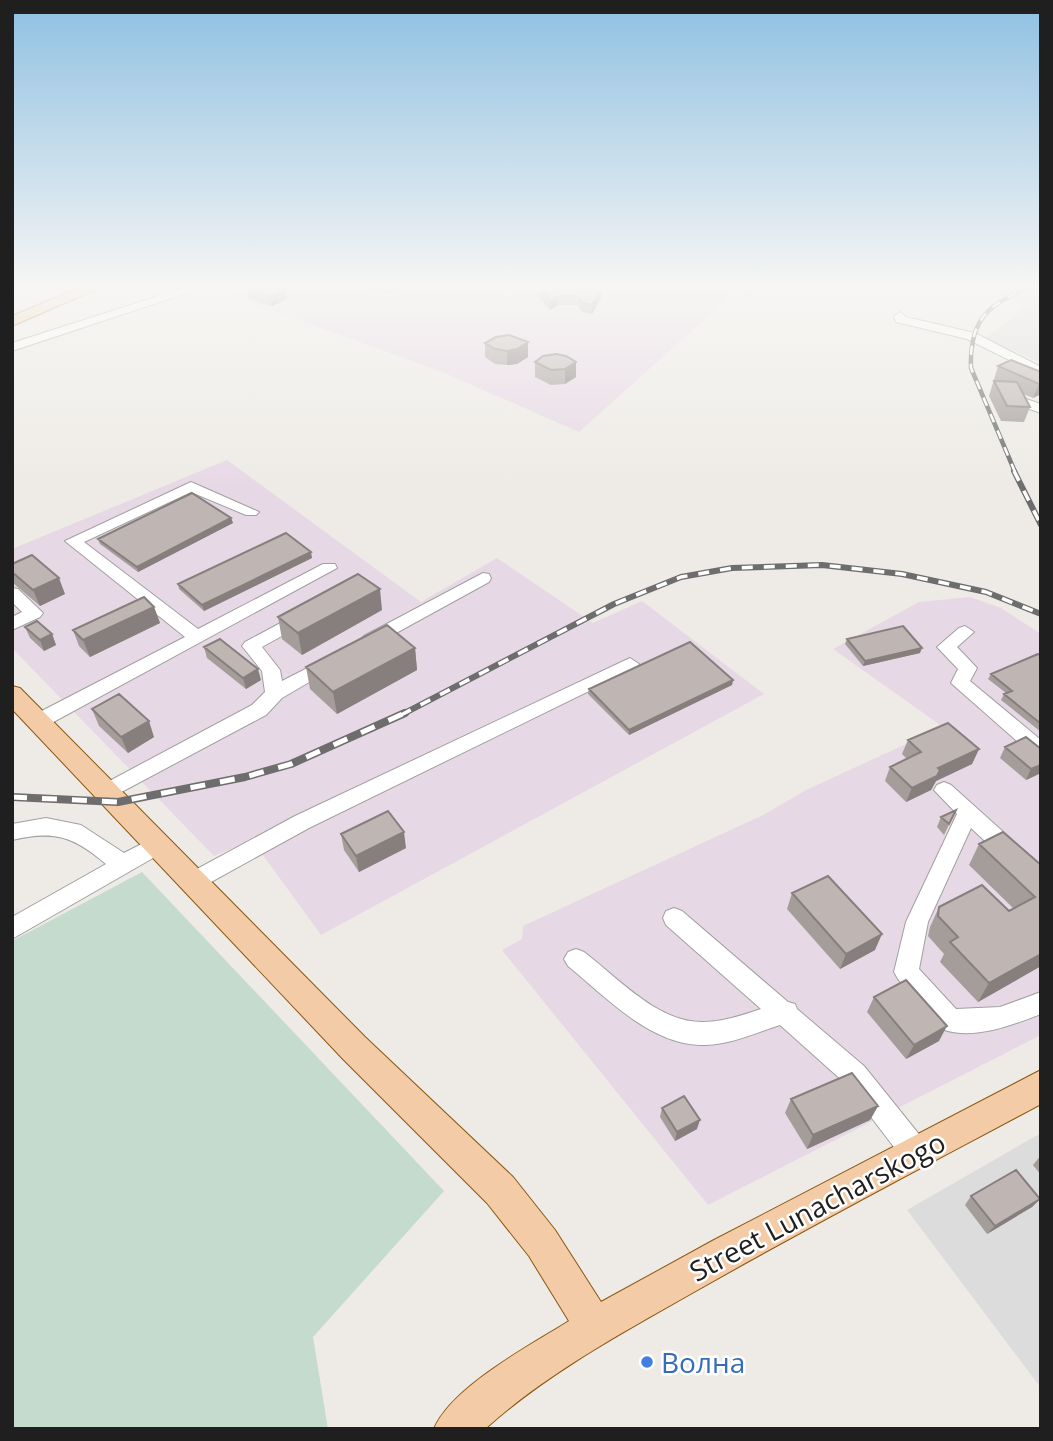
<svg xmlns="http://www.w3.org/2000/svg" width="1053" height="1441" font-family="'Open Sans',sans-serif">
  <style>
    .residential { fill: #dcdcdc }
    .industrial { fill: #e7d8e5 }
    .wetland { fill: #c4dbce }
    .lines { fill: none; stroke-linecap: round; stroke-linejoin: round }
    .minor-casing { stroke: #a0a0a0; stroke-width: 2 }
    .major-casing { stroke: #8b570e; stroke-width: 2 }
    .minor { fill: #fff; fill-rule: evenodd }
    .major { fill: #f3cba6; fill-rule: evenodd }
    .rail-far2-casing { stroke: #6d6d6d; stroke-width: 4.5 }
    .rail-far1-casing { stroke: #6d6d6d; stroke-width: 6 }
    .rail-casing { stroke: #6d6d6d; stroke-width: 8 }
    .rail-far2 { stroke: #fff; stroke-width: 2.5; stroke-dasharray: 9; stroke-linecap: butt }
    .rail-far1 { stroke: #fff; stroke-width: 3.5; stroke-dasharray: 11; stroke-linecap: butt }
    .rail { stroke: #fff; stroke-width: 5; stroke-dasharray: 15; stroke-linecap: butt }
    .wall { fill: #a49d9a }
    .shaded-wall { fill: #867f7d }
    .building { fill: #bfb6b3; stroke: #867f7d; stroke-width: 2 }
    .shop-dot { fill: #3f7fe0; stroke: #fff; stroke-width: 2.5 }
    .labels { text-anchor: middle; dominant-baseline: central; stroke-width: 5; stroke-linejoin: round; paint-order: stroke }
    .near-street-label { font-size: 28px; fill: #1f1f1f; stroke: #fff }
    .near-shop-label { font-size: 28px; fill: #366cbe; stroke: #fff; text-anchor: start }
  </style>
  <rect width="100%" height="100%" fill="#eeebe6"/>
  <path class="residential" d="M1025,307L1041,313V363L986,338Z
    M1041,1133V1388L907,1210Z"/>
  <path class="industrial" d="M255,285H788L779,293L744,296L733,294L579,432L440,371L232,296Z
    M1008,285H1041V313L996,293Z
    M227,460L421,602L497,558L593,623L642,601L764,694L321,935L252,840L214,856L12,648V549Z
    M970,597L1001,608L1041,634V1035L708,1205L502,950L522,939L523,926L765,814L806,790L943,727L833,649L919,602Z"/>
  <path class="wetland" d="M142,872L444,1191L313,1337L328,1429H12V941Z"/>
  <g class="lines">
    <g class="minor-casing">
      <path id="minor" d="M193,285H211L12,351V343Z
        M900,312L906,317L975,333L1041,367V376L967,339L896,322L894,316Z
        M1026,399L1041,404V413L1021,406V400Z
        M191,482L259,512L256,515H246L191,492L84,542L198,629L323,564H335L337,568L46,726H32L29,721L32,716L185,637L65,541Z
        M483,573L489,574L491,578L489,582L376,644L370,646L361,640L364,636Z
        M12,588L18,589L43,613L40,617L12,630V617L22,612L12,602Z
        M301,612L307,614L310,618L307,622L262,647L280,670L282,681L329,657L335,659L338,663L335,667L282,698L266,715L114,796L107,799L100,796L97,791L100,786L252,705L265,692L262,671L242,646L245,642Z
        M965,626L974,632L957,647L977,668L970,681L1041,740V758L1034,756L951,683L958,669L937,647L959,628Z
        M630,658L639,664L636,668L309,828L202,887L194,890L186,887L183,881L186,875L295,816Z
        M944,782L951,785L1041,866V889L1033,886L971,828L928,922L919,969L956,1009L1000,1007L1041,992V1014C1012,1025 973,1041 942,1029L898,979L894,972L906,922L957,814L934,790L937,785Z
        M46,818L81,825L124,853L159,835L167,838L170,844L167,850L12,939V917L106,864C73,836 54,830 12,840V824Z
        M674,908L682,911L788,1002L795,1004L797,1009L864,1066L926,1143L930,1153L926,1163L916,1167L906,1163L846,1084L780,1025C755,1033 727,1046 701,1045C649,1044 605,996 568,966L564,959L568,952L576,949L584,952C617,977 658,1023 703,1022C723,1022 743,1015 761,1009L666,925L663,918L666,911Z"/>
    </g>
    <g class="major-casing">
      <path id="major" d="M86,285H106L12,326V316Z
        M12,686L20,688L365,1037L513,1177L555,1230L601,1302L714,1240L1041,1070V1104C925,1166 808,1227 694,1292C622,1333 547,1373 485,1429H434C451,1387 531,1345 569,1321L529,1256L487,1203L343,1059L12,709Z"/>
    </g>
    <use href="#minor" class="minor"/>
    <use href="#major" class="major"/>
    <g class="rail-far2-casing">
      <path id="rail-far2" d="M1015,472L971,368C969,317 990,304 1034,285"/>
    </g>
    <g class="rail-far1-casing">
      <path id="rail-far1" d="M1014,471L1041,525
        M401,715L614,604L681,577L732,568L822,565L902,574L986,592L1041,614"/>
    </g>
    <g class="rail-casing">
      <path id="rail" d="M12,797L118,802L245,777L291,764L405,713"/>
    </g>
    <use href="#rail-far2" class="rail-far2"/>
    <use href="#rail-far1" class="rail-far1"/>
    <use href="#rail" class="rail"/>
  </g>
  <path class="wall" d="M365,285H391L393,294L365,287Z
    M603,285L602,296L592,314L582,312L577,305H558L550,310L537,295V286L539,285Z
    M248,290H286L287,299L272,306L249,299Z
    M528,342V357L517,364L507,365L495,364L485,357V343Z
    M556,354L576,377L565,384L551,385L535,377V362Z
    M998,366L1041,372V394L1033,398L1023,394L1030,407L1024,422L1001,421L989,396Z
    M231,518L233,523L138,572L100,544L98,539Z
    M312,558L204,611L179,589L178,584Z
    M12,564L65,594L40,606L13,583Z
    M154,607L160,623L90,657L79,646L73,630Z
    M382,610L302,655L282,639L278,617Z
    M25,627L52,634L56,645L44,651L30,638Z
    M847,639L920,653L863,666L845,644Z
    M204,647L261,680L246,689L207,658Z
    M415,648L417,670L337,714L310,689L306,667Z
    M1041,656V732L1001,700L1004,694L1006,693L988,679L991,674Z
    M733,680L732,685L629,735L588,694L589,689Z
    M92,709L154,737L128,753L99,726Z
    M908,740L979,749L972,764L936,781L931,790L906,802L885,781L890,767L907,759L902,754Z
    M1005,747L1041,773L1026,780L1000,758Z
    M956,810L944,835L937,827L941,817Z
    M341,834L406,848L359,872L344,850Z
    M979,844L1041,865V966L978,1002L940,962L944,954L928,936L930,927L939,907L1009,911L1013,908L969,865Z
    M792,893L875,950L840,969L787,909Z
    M874,997L939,1041L906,1059L867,1012Z
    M791,1099L878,1106L870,1120L807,1149L785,1113Z
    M662,1108L697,1129L675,1141L660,1117Z
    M1041,1155V1175L1033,1165Z
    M971,1196L1040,1199L1032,1207L987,1234L965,1205Z"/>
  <path class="shaded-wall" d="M602,285V296L592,314L593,305Z
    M286,290L287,299L272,306L271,297Z
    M558,296V305L550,310V301Z
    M528,342V357L517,364L507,365V351Z
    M576,362V377L565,384V369Z
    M1041,383V394L1033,398L1039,384Z
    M231,518L233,523L138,572L137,567Z
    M311,552L312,558L204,611L202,605Z
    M59,578L65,594L40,606L33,590Z
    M380,589L382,610L302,655L298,633Z
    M154,607L160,623L90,657L83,640Z
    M52,634L56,645L44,651L40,640Z
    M415,648L417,670L337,714L333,692Z
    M922,648L920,653L863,666L865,661Z
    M258,669L261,680L246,689L243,678Z
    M733,680L732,685L629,735V730Z
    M149,721L154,737L128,753L121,737Z
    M979,749L972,764L936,781L931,790L906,802L912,788L938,768Z
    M1041,765V773L1026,780L1031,769Z
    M404,832L406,848L359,872L356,856Z
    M882,934L875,950L840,969L846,954Z
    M1041,954V966L978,1002L989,983Z
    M947,1026L939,1041L906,1059L914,1045Z
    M878,1106L870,1120L807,1149L813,1135Z
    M700,1120L697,1129L675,1141L677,1132Z
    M1040,1199L1032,1207L987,1234L995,1226Z"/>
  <path class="building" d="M257,285H272L286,290L271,297L248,290Z
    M375,285H391L393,290Z
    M602,285L593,305L583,303L578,296H558L550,301L537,286Z
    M509,335L528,342L517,349L507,351L495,349L485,343L496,337Z
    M556,354L566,356L576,362L565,369L551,370L535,362L543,356Z
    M1011,360L1041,372V383L1039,384L998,366Z
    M994,381L1017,382L1030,407L1007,406Z
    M192,493L231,518L137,567L98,539Z
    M286,533L311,552L202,605L178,584Z
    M32,555L59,578L33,590L12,572V564Z
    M358,574L380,589L298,633L278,617Z
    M144,597L154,607L83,640L73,630Z
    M37,621L52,634L40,640L25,627Z
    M387,625L415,648L333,692L306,667Z
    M903,626L922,648L865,661L847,639Z
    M220,639L258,669L243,678L204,647Z
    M690,642L733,680L629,730L589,689Z
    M1038,654L1041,656V724L1004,694L1012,691L991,674Z
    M119,694L149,721L121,737L92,709Z
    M948,723L979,749L938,768L940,770L937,776L912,788L890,767L921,752L908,740Z
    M1026,737L1041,749V765L1031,769L1005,747Z
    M956,810L949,824L941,817Z
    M388,811L404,832L356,856L341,834Z
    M1003,832L1041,865V954L989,983L950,942L958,937L938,916L939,907L982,885L1009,911L1035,897L979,844Z
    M828,876L882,934L846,954L792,893Z
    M906,980L947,1026L914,1045L874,997Z
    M852,1073L878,1106L813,1135L791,1099Z
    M684,1096L700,1120L677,1132L662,1108Z
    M1016,1170L1040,1199L995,1226L971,1196Z"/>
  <linearGradient id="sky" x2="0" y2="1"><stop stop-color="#8fc0e2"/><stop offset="0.59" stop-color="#f7f6f4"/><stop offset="1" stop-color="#f7f6f4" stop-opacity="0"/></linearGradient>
  <rect width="1053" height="487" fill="url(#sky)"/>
  <circle class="shop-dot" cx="647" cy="1362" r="7"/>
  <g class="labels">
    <g class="near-street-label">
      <text transform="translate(817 1206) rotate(-28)">Street Lunacharskogo</text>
    </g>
    <g class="near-shop-label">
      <text x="661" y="1362">Волна</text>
    </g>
  </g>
  <rect width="1053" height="1441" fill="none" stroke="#1f1f1f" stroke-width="28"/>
</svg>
